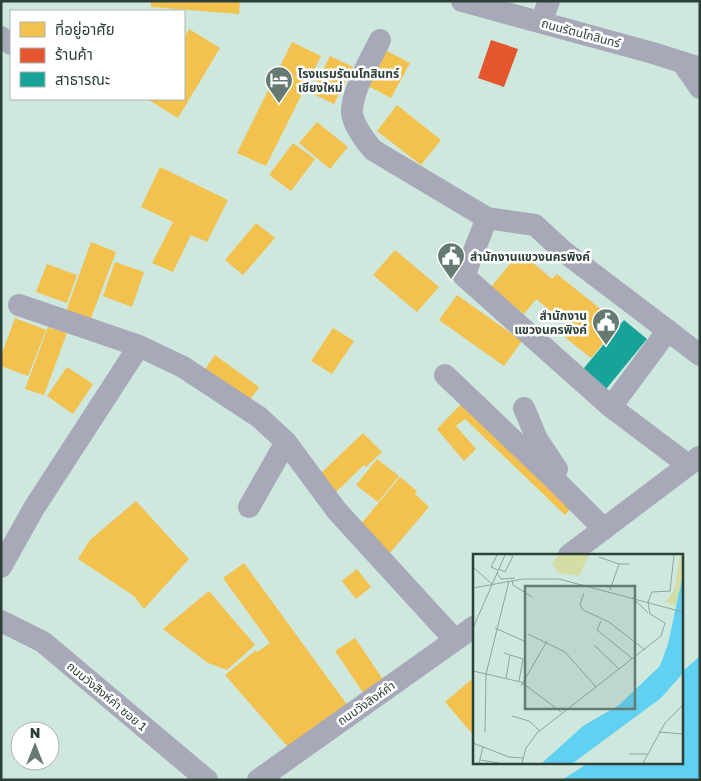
<svg xmlns="http://www.w3.org/2000/svg" width="701" height="781" font-family="'Golos Text','Noto Sans Thai',sans-serif">
  <style>
    .water { fill: #61d1f2 }
    .homes { fill: #f2c14e }
    .shops { fill: #e4572e }
    .public { fill: #17a398 }
    .lines { fill: none; stroke-linecap: round; stroke-linejoin: round }
    .minor { stroke: #a7a9b9; stroke-width: 22 }
    .labels { text-anchor: middle; dominant-baseline: central; stroke-width: 5; stroke-linejoin: round; paint-order: stroke }
    .street-label { font-size: 12px; fill: #2d4038; stroke: #fff }
    .poi-label { font-size: 12px; font-weight: bold; fill: #2d4038; stroke: #fff; text-anchor: start }
    .inset-road { fill: none; stroke: #8ea59c; stroke-width: 1 }
    .view { fill: #657b72; fill-opacity: 0.15; stroke: #657b72; stroke-width: 2.5 }
    .inset-edge { fill: none; stroke: #2d4038; stroke-width: 2.5 }
  </style>
  <rect width="100%" height="100%" fill="#cee8de"/>
  <path class="water" d="M700,656V780H562L590,762H682V672Z"/>
  <path class="homes" d="M151,1H240L239,14L151,7Z
    M189,29L220,48L178,118L147,99H184V39Z
    M292,42L321,56L266,166L237,153Z
    M385,50L410,63L391,98L366,85Z
    M330,56L353,67L334,104L311,93Z
    M397,105L441,140L421,165L377,131Z
    M317,122L348,147L330,169L299,143Z
    M293,143L315,159L291,191L269,175Z
    M160,167L228,200L207,242L191,235L173,272L152,263L173,222L141,207Z
    M256,223L275,238L243,275L225,260Z
    M91,242L116,252L88,326L64,317Z
    M395,250L439,287L417,312L373,275Z
    M520,252L552,279L557,274L619,324L591,358L561,334L568,325L536,299L524,314L491,287Z
    M115,262L144,272L132,307L103,296Z
    M47,264L77,275L67,303L36,292Z
    M457,295L522,341L504,366L439,320Z
    M15,318L46,330L28,376L1,366V356Z
    M48,327L67,333L44,395L25,389Z
    M333,328L354,341L332,374L311,361Z
    M215,355L259,387L247,404L203,372Z
    M67,367L93,384L73,414L47,396Z
    M465,400L575,504L565,515L465,419L456,426L476,449L464,461L437,429Z
    M363,433L382,452L366,467L364,465L336,492L319,475Z
    M377,459L399,476L378,502L356,485Z
    M400,477L417,491L415,494L429,507L389,554L374,541L377,538L361,524Z
    M136,501L189,559L144,609L134,596L78,559L90,540Z
    M244,563L351,710L288,747L225,675L256,650L257,652L270,643L223,578Z
    M357,569L371,587L356,599L342,581Z
    M209,591L255,645L227,670L208,663L163,629Z
    M355,638L386,684L366,697L335,651Z
    M472,679L475,682V737L445,702Z"/>
  <path class="shops" d="M491,40L518,49L504,87L478,78Z"/>
  <path class="public" d="M624,320L647,339L602,394L579,374Z"/>
  <g class="lines">
    <path class="minor" d="M462,1L653,53L700,68
      M541,22L549,1
      M1,37L11,44
      M380,40C371,59 351,92 352,113C353,124 365,141 373,150L487,218L535,225L563,251L700,355
      M682,62L700,88
      M487,218L464,276L611,407L688,465
      M19,305L139,346L183,367L259,417L286,442L337,511L455,640
      M445,375L554,479L604,529
      M611,407L668,330
      M524,408L537,439L557,469
      M249,507L286,442
      M569,555L699,457
      M1,567L34,508L139,346
      M1,621L43,642L207,780
      M258,780L475,626"/>
  </g>
  <defs>
    <g id="hotel-pin" transform="scale(1.4375)"><path d="M0 17L-7.5 6A9.5 9.5 0 1 1 7.5 6Z" fill="#657b72" stroke="#fff"/><path d="M-6-4.5h1.5V1H6V5H4.5V3h-9V5H-6ZM-4 0a1.8 1.8 0 1 1 3.6 0ZM.5 0V-2.5h3Q6-2.5 6 0Z" fill="#fff"/></g>
    <g id="civic-pin" transform="scale(1.4375)"><path d="M0 17L-7.5 6A9.5 9.5 0 1 1 7.5 6Z" fill="#657b72" stroke="#fff"/><path d="M-.6-6.5H3V-4.5H.6V-3L4-1V1h2V6H-6V1h2V-1L-.6-3ZM-1.2 2.5V6h2.4V2.5Z" fill="#fff"/></g>
  </defs>
  <g fill-rule="evenodd">
    <use href="#hotel-pin" x="279" y="80"/>
    <use href="#civic-pin" x="451" y="256"/>
    <use href="#civic-pin" x="606" y="322"/>
  </g>
  <g class="labels">
    <g class="street-label">
      <text transform="translate(581 33) rotate(15)">ถนนรัตนโกสินทร์</text>
      <text transform="translate(107 696) rotate(40)">ถนนวังสิงห์คำ ซอย 1</text>
      <text transform="translate(366 703) rotate(-35)">ถนนวังสิงห์คำ</text>
    </g>
    <g class="poi-label">
      <text x="298" y="73">โรงแรมรัตนโกสินทร์<tspan x="298" dy="14">เชียงใหม่</tspan></text>
      <text x="470" y="256">สำนักงานแขวงนครพิงค์</text>
      <text x="587" y="315" text-anchor="end">สำนักงาน<tspan x="587" dy="14">แขวงนครพิงค์</tspan></text>
    </g>
  </g>
  <g transform="translate(473 554)">
    <rect width="210" height="210" fill="#cee8de"/>
    <path d="M86,1H116L106,22L85,19L79,9ZM207,1H210V20L203,52L192,48L201,37Z" fill="#d4dea4"/>
    <path d="M210,20V119L188,144L100,209H69L110,172L146,151L187,112L195,90Z" fill="#61d1f2"/>
    <path class="inset-road" d="M24,1L18,13L25,16M126,3L146,10H157M0,13L19,30M26,15L32,18L40,2L38,1M24,19L28,25L42,24M39,26L40,31L59,43M0,34L50,25H86L210,58M137,36L146,10M111,39L107,50L110,56L136,68L172,96M159,43L175,59M128,67L124,76L160,105M0,74L32,1M22,74L51,87M55,80L92,98L123,133M121,91L146,115M31,99L50,105L46,127M0,117L48,128L88,158M33,124L37,101M48,132L74,87M39,162L56,167L67,177M12,178L13,120L36,27M186,178L210,180M0,189L36,203L50,204M156,200H174M7,206L26,209M6,209L10,193M49,209L53,194L64,179L188,82L192,69L177,60L175,48L179,38L197,37L201,1M170,209L192,169L210,151"/>
    <path class="view" d="M52,32H162V155H52Z"/>
    <rect width="210" height="210" class="inset-edge"/>
  </g>
  <rect width="701" height="781" fill="none" stroke="#2d4038" stroke-width="5"/>
  <rect x="10" y="10" width="175" height="90" fill="#ffffff" stroke="#abb3af"/>
  <rect x="20" y="22" width="25" height="15" fill="#f2c14e" stroke="#abb3af"/>
  <text x="55" y="35" font-size="15" fill="#2d4038">ที่อยู่อาศัย</text>
  <rect x="20" y="48" width="25" height="15" fill="#e4572e" stroke="#abb3af"/>
  <text x="55" y="60" font-size="15" fill="#2d4038">ร้านค้า</text>
  <rect x="20" y="72" width="25" height="15" fill="#17a398" stroke="#abb3af"/>
  <text x="55" y="85" font-size="15" fill="#2d4038">สาธารณะ</text>
  <g transform="translate(35 746)"><circle r="24" fill="#ffffff" stroke="#abb3af"/>
  <path d="M0-4L9 19L0 12L-9 19Z" fill="#657b72"/>
  <text y="-8" font-size="14" font-weight="bold" text-anchor="middle" fill="#2d4038">N</text>
  </g>
</svg>
